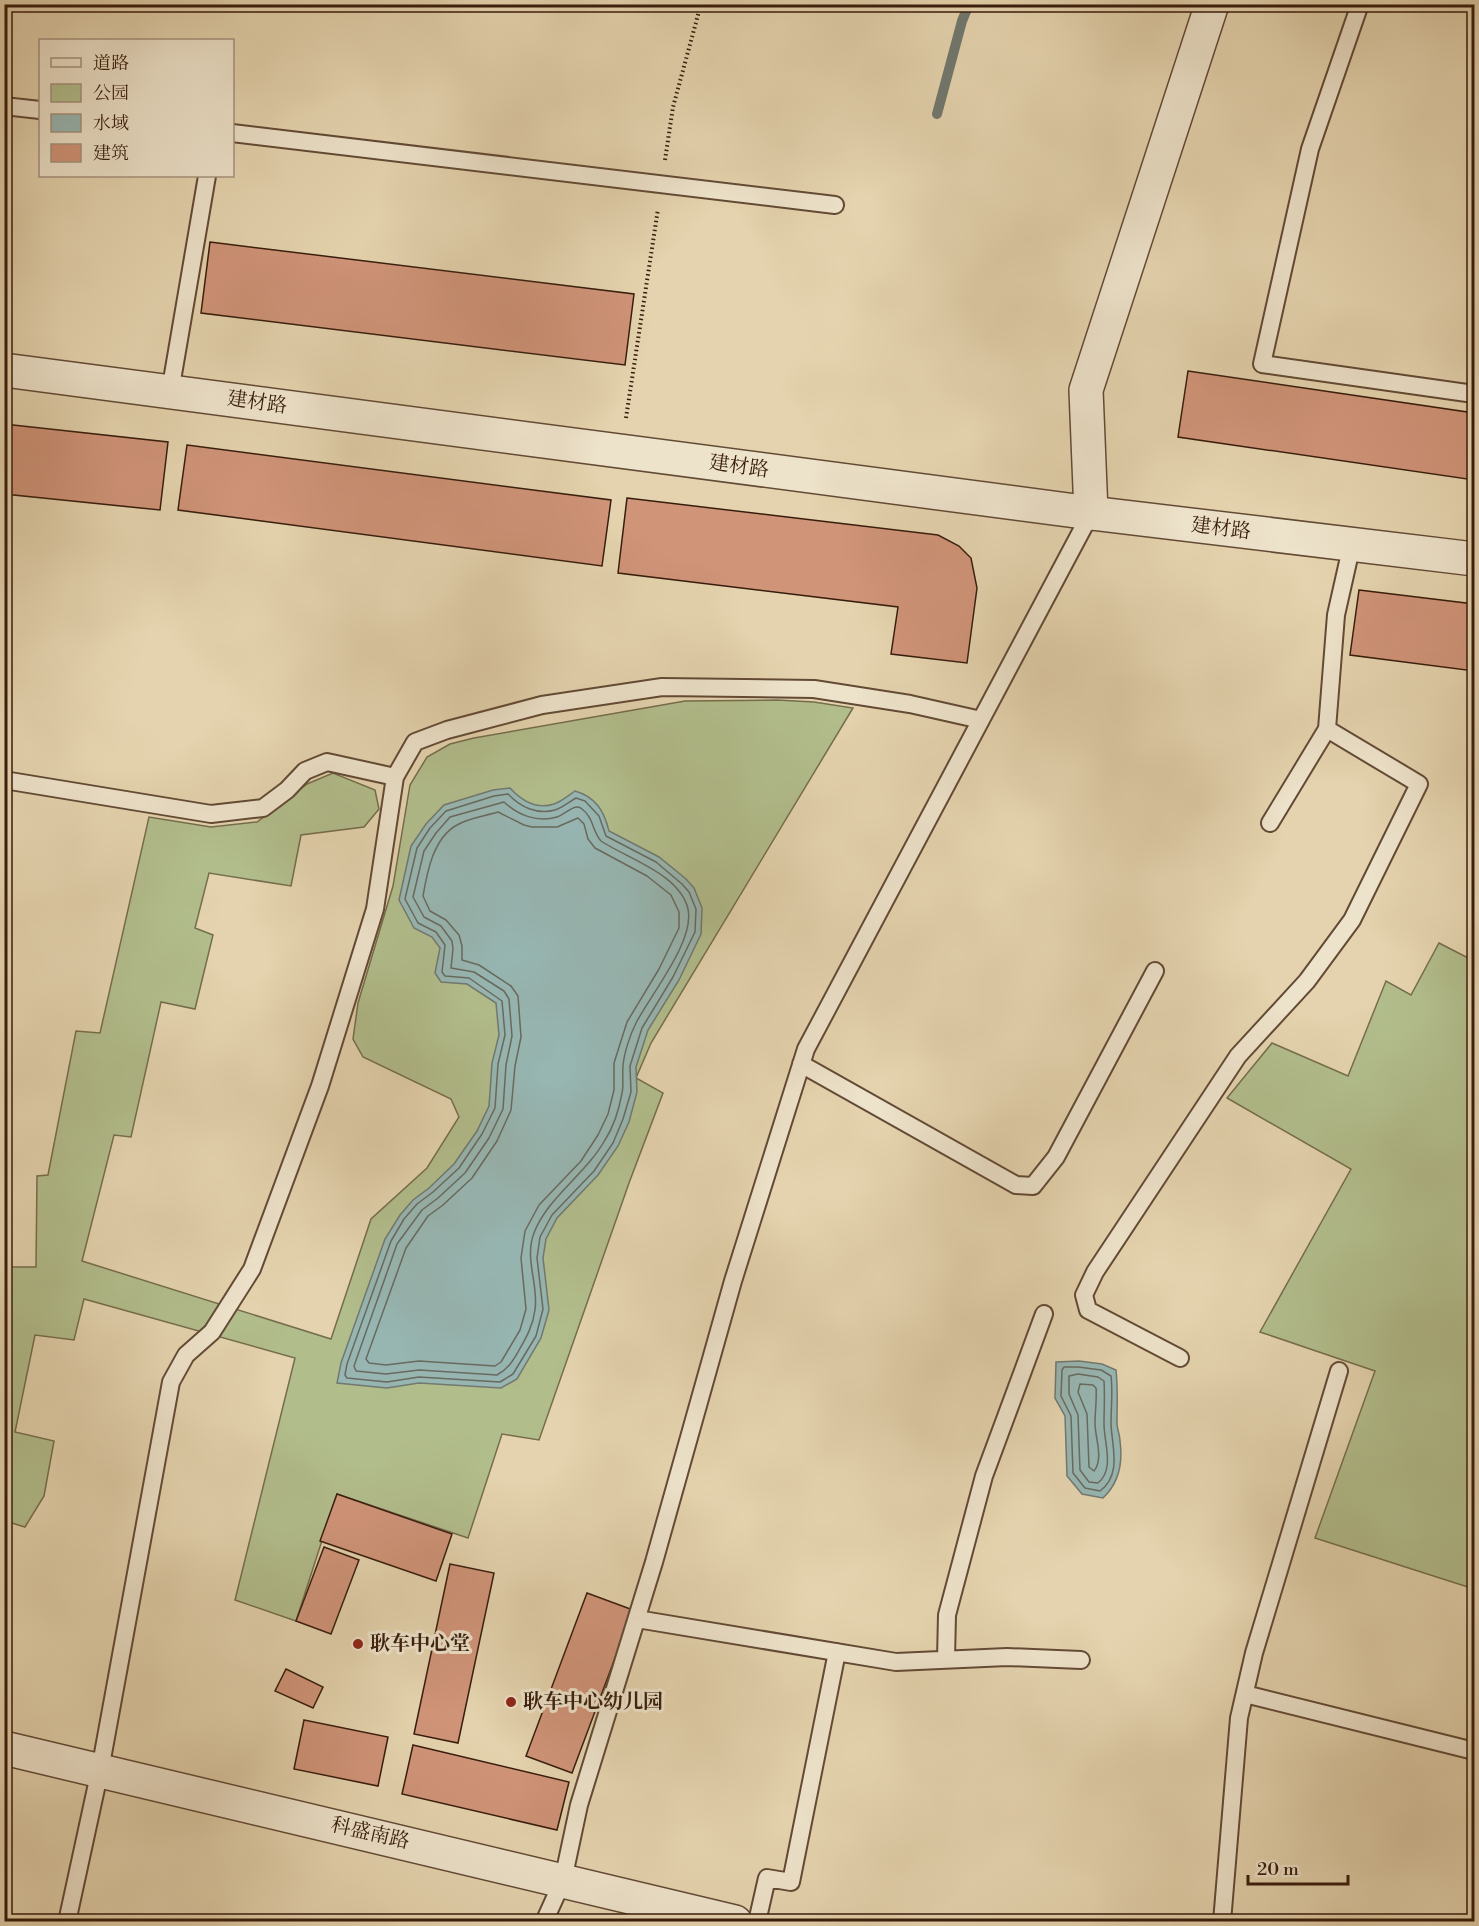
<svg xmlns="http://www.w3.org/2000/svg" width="1479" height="1926" font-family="'Libre Bodoni','Noto Serif SC',serif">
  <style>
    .green { fill: #b2bd8c; stroke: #756d4c; stroke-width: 1.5 }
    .water { fill: #97b6b2; stroke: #717970; stroke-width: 1.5 }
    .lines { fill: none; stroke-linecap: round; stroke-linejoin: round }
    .shore { stroke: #686a60; stroke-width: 1.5 }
    .stream { stroke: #717970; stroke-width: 10 }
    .building { fill: #d09479; stroke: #381d0d; stroke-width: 1.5 }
    .service-casing { stroke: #634a35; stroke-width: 20 }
    .minor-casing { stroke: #634a35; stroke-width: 36 }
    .tertiary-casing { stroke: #634a35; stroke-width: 36 }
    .path { stroke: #381d0d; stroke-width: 4; stroke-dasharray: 1.5 3; stroke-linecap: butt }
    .service { stroke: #ede2ca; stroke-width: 16 }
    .minor { stroke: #ede2ca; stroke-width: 33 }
    .tertiary { stroke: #ede2ca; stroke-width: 33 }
    .poi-dot { fill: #8f2418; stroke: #ede2ca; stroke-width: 2 }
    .labels { text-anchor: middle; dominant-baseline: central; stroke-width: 6; stroke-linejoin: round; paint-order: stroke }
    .street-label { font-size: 20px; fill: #381d0d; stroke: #ede2ca }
    .poi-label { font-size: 20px; font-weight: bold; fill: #381d0d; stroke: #ede2ca; text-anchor: start }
  </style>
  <rect width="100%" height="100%" fill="#e4d3ae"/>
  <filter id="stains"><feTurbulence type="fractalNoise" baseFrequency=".00333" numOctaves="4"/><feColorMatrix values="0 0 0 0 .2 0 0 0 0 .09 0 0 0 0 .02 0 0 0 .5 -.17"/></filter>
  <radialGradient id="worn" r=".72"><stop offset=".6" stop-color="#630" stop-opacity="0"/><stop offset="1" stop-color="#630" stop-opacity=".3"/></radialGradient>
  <path class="green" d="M777,700L814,702L853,708L651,1043L636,1078L663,1093L629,1183L539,1440L502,1434L468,1538L337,1494L296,1621L235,1600L295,1358L84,1299L74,1340L35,1335L15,1432L54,1441L44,1496L25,1527L5,1521L4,1267H36L37,1176L48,1175L76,1031L100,1033L149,817L211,827L257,822L307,784L333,773L375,790L379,809L364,827L301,835L291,886L209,873L195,928L213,935L195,1009L161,1002L131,1137L114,1135L82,1261L331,1339L371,1219L427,1168L459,1117L451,1099L363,1057L353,1039L358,1003L393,886L410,785L427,757L450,744L474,738L685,701Z
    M1439,943L1474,961V1589L1315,1538L1375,1371L1260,1332L1351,1169L1227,1098L1272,1043L1348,1076L1386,981L1411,995Z"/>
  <path class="water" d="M510,788C521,800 536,810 554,804C561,802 569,795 575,791C596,797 604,811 609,831L659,857L686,879L694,888L702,908L701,934L679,980L648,1030L636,1067L637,1092L629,1122L618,1146L598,1175L557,1218L546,1239L543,1258L549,1310L541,1338L517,1379L501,1388L419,1383L387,1388L337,1383L341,1363L385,1239L400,1215L413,1200L429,1188L454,1164L477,1131L489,1106L492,1063L499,1035L496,1003L467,984L441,982L435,973L440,948L432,937L414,928L399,900L411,846L426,824L444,805L493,790Z
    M1079,1361L1102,1364L1116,1370C1118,1388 1117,1405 1117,1423C1117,1429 1120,1435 1120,1441C1123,1463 1119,1483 1103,1498L1082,1494L1067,1476L1065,1416L1055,1398L1056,1362Z"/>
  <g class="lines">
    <path class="shore" d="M508,794C520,807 537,815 555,810C562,808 569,802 576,798L585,801L599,816L606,836L656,862L682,884L689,892L696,909L695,932L673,977L642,1028L630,1066L631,1092L623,1119L613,1143L594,1171L552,1215L540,1237L537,1258L543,1309L536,1336L513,1374L500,1382L419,1377L387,1382L347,1378L345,1375L347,1364L391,1241L404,1219L417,1204L433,1192L459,1168L482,1134L495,1108L498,1064L505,1035L502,1001L469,978L445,976L442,972L445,945L436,932L418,923L405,899L417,848L430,828L446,811L494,796Z
      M504,802C518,815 537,823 557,817C565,815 575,802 582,809C594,818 592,831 601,841C628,859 680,874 688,909C695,941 651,994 636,1023C630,1035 624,1053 623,1066C622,1075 624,1085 622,1093C619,1110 614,1126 605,1140C586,1174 547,1198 534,1233C524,1259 539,1285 535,1310C533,1326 526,1338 518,1352C512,1362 508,1369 497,1375L419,1370L386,1374L356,1371L354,1366L397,1244L422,1210L438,1198L465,1173L489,1138L503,1109L506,1065L512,1036L509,999L504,991L474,972L451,968L453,949L452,941L441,926L424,917L413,897L424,851L436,833L450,817Z
      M498,812L524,825L532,827H557L578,818L584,824L588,839L595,848L647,876L671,895L679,912V928L659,969L627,1022L614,1063V1090L608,1114L598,1135L581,1161L539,1205L525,1231L521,1258L526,1309L520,1330L501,1362L495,1366L419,1361L386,1365L369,1363L366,1359L406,1248L428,1216L443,1205L472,1178L497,1141L511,1110L515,1066L521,1037L518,996L511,986L479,965L462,960V946L459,935L446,920L430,911L423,896C427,873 433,838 457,825C468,818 485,816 498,812Z
      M1078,1367L1101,1370L1111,1376C1113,1392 1111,1407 1111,1424C1112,1447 1122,1475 1100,1491L1085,1488L1073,1473L1071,1416L1061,1396L1062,1370L1064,1367Z
      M1078,1374L1098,1377L1104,1381C1105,1395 1104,1409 1104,1424C1104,1443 1115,1469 1098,1483L1089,1482L1080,1470L1078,1415L1069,1394V1376Z
      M1080,1384L1093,1385L1096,1388C1097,1400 1095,1411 1095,1423C1095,1438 1104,1459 1094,1471L1089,1467L1087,1414L1078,1392Z"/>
    <path class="stream" d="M937,114L962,21L969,4"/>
  </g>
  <path class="building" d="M210,242L634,294L625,365L201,313Z
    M1188,371L1474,413V480L1178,437Z
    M4,424L168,442L160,510L4,494Z
    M187,445L611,500L602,566L178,510Z
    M627,498L938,535L959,546L971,558L977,588L967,663L891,654L898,607L618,573Z
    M1359,590L1474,604V671L1350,655Z
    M337,1494L452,1534L436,1581L320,1541Z
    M324,1547L359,1560L331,1634L296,1621Z
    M450,1564L494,1573L458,1743L414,1734Z
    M587,1593L633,1610L572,1773L526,1756Z
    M286,1669L323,1687L313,1708L275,1691Z
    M304,1720L388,1737L378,1786L294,1769Z
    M413,1745L569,1782L557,1830L402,1794Z"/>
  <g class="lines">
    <g class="service-casing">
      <path id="service" d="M1360,4L1310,149L1262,364L1474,394
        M4,106L40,110
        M232,133L835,205
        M170,392L207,176
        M4,780L211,814L263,808L287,790L305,771L327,762L395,777
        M1270,823L1327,729
        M801,1064L1016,1185L1033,1186L1056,1157L1155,971
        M1180,1358L1088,1310L1084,1295L1095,1272L1238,1056L1307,981L1352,920L1419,784L1327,729L1336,615L1352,544
        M637,1619L896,1662L1007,1657L1081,1660
        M946,1659L947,1615L984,1476L1044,1314
        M1245,1694L1474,1751
        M67,1922L100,1770L171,1382L186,1355L212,1332L252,1269L320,1086L375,909L395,777L415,742L447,730L542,705L662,687L814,689L910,704L981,720
        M544,1922L563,1880L579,1805L654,1562L733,1281L806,1049L1091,513
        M757,1922L767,1878L791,1882L837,1652
        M1222,1922L1239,1718L1254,1653L1339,1371"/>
    </g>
    <g class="minor-casing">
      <path id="minor" d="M1091,513L1086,390L1212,4
        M4,1748L735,1922"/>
    </g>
    <g class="tertiary-casing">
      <path id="tertiary" d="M4,370L1091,513L1474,559"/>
    </g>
    <path class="path" d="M665,160L673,107L701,4
      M626,418L658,209"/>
    <use href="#service" class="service"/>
    <use href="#minor" class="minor"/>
    <use href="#tertiary" class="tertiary"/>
  </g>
  <g class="poi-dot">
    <circle cx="358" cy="1644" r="6"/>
    <circle cx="511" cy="1702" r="6"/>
  </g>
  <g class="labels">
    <g class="street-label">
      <text transform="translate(257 403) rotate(8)">建材路</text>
      <text transform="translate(739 467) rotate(8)">建材路</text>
      <text transform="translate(1221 529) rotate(7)">建材路</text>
      <text transform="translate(370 1834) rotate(13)">科盛南路</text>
    </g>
    <g class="poi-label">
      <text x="370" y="1644">耿车中心堂</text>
      <text x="523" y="1702">耿车中心幼儿园</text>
    </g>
  </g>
  <rect width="1479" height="1926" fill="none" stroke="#e4d3ae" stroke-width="24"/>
  <rect x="6" y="6" width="1467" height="1914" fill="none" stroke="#381d0d" stroke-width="3"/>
  <rect x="12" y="12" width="1455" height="1902" fill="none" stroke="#381d0d" stroke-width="1.5"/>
  <rect x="39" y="39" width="195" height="138" fill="#ede2ca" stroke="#a5937e" stroke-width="1.5"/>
  <rect x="51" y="58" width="30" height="9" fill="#ede2ca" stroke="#a5937e" stroke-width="1.5"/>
  <text x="93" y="69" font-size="18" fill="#381d0d">道路</text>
  <rect x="51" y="84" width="30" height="18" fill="#b2bd8c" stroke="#a5937e" stroke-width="1.5"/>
  <text x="93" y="99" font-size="18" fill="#381d0d">公园</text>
  <rect x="51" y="114" width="30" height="18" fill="#97b6b2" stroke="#a5937e" stroke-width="1.5"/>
  <text x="93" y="129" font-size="18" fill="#381d0d">水域</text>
  <rect x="51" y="144" width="30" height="18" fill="#d09479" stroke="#a5937e" stroke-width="1.5"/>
  <text x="93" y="159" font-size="18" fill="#381d0d">建筑</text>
  <path d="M1248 1875v9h100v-9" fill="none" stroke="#381d0d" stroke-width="3"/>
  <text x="1257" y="1875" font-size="18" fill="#381d0d" stroke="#ede2ca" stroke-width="4.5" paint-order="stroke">20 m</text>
  <rect width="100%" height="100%" filter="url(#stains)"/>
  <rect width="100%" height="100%" fill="url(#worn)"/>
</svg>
